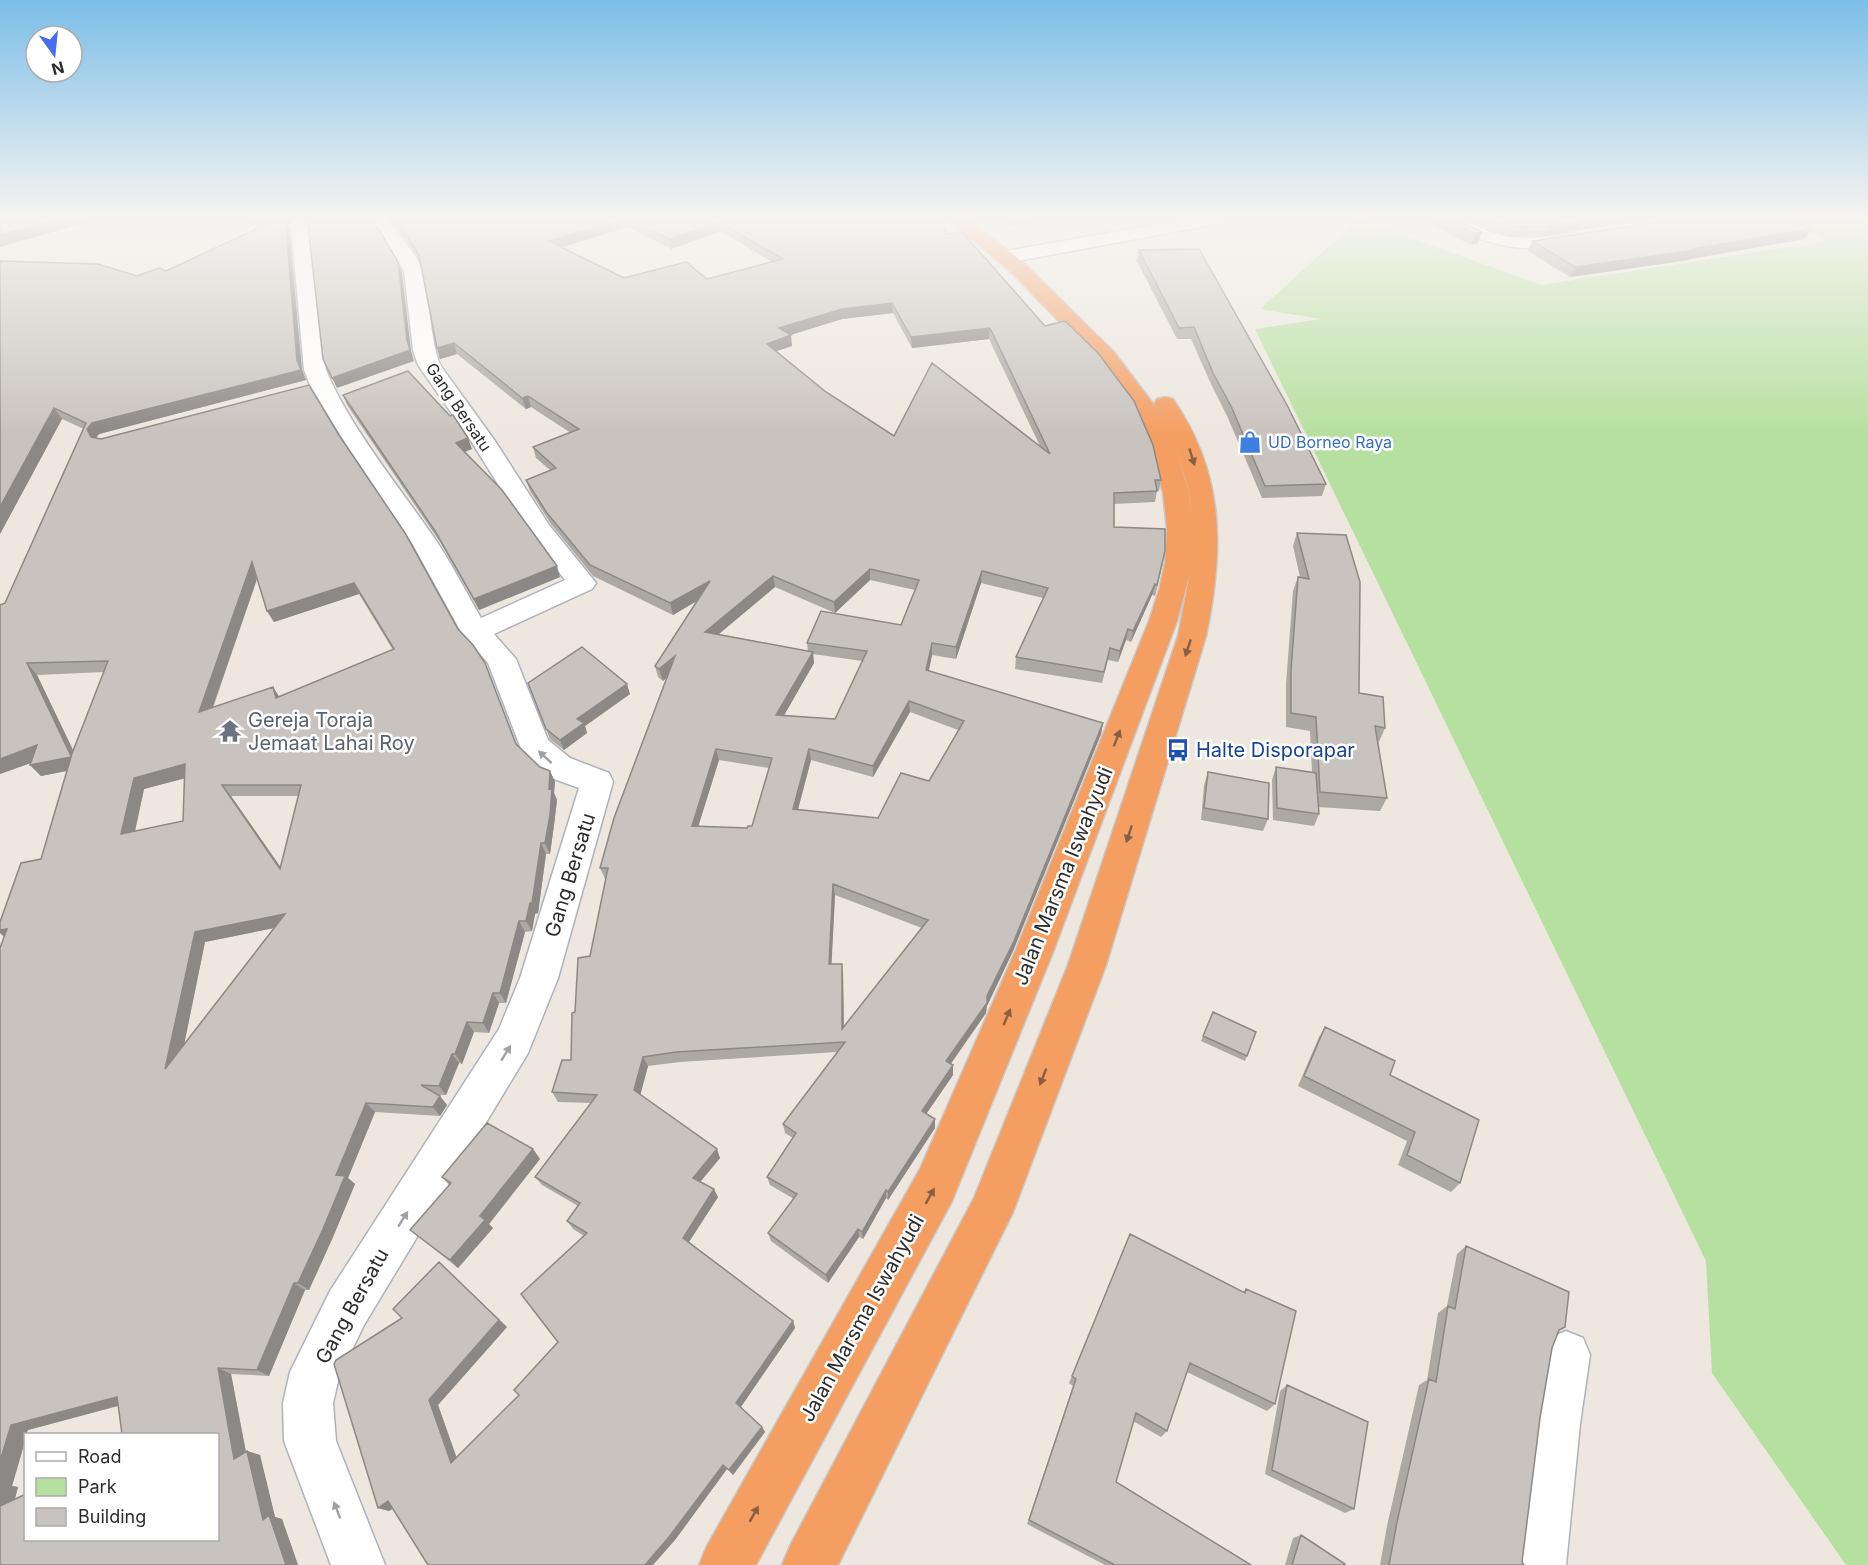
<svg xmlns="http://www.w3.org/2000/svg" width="1868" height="1565" font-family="Inter,sans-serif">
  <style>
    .green { fill: #b6e09f }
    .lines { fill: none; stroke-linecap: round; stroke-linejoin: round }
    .street-casing { stroke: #afb2bb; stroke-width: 3 }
    .highway-casing { stroke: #c8c8c8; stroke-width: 3 }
    .street { fill: #fff; fill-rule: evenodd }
    .highway { fill: #f59e62; fill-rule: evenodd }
    .wall { fill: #aca8a3; fill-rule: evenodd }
    .shaded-wall { fill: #8c8885 }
    .building { fill: #c8c3be; stroke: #8c8885; stroke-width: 1.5; fill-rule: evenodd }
    .oneway { fill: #865f44 }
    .oneway2 { fill: #a0a0a0 }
    .labels { text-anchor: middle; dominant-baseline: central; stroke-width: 5; stroke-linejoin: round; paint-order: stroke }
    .far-street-label { font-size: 16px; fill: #2c2c2c; stroke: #fff }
    .far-shop-label { font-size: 16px; fill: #366cbe; stroke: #fff; text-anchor: start }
    .worship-label { font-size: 20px; fill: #5b616d; stroke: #fff; text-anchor: start }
    .transit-label { font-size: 20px; fill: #164399; stroke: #fff; text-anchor: start }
    .street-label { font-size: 20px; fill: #2c2c2c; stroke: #fff }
  </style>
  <rect width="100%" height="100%" fill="#ede7df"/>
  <path class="green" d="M1779,216H1868V1565H1846L1712,1373L1706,1261L1255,329L1321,319L1260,309L1359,219L1541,285L1823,242V239Z"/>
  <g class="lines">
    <g class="street-casing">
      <path id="street" d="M293,216H311L309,226L326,370C349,426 400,488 435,539C452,564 466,592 481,618L565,580L526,529L471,441L418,365L413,350L404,271L383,236L365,216H384C396,229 418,255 423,273C431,303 429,335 440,365L495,441L549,525L596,583L592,589L494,634L516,659L548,740L570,758L609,773L613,782L558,978L528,1053L364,1325L339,1377L333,1403L336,1441L385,1565H331L284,1441L283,1403L290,1372L330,1291L499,1029L520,978L579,788L546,776L534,766L523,754L488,663L461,632L412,543L346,445L310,385L304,370L291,226Z
        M1205,216H1243L1240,220L1234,221L1006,263L999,261L997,257L999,253L1006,251Z
        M1434,216H1456L1485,230L1507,237L1536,238L1576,233L1582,234L1585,238L1582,242C1526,256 1487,246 1437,220Z
        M1566,1331L1583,1338L1590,1355L1580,1424L1566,1565H1512L1530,1424L1542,1355L1549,1338Z"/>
    </g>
    <g class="highway-casing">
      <path id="highway" d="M945,216H965L1026,265L1114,352L1157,409L1154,404L1157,399L1165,397L1173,399C1225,475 1224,549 1206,636L1106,965L1013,1212L838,1565H782L790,1546L974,1198L1068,965L1178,636L1190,573L1177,621L1053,952L952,1201L756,1565H699L707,1546L920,1169L1015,952L1149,621L1159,590L1165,563L1167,528L1163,493L1148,434L1142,421L1098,362L1012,273ZM1174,443L1188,488L1192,520L1189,493Z"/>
    </g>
    <use href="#street" class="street"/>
    <use href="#highway" class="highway"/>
  </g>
  <path class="wall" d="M240,216H292L289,226L302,370L306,380L99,434L96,438L101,439L309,385L339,435L405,533L458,629L473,645L485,663L517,745L540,767L550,771L555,782L554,793L557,800L554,825L550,854H546L538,913L535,914L532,931L525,932L506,1003H499L489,1033L474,1032L462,1064L459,1063L446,1095H437L447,1105L440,1116L375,1112L348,1178L355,1184L333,1237L309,1290H305L269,1376L231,1374L246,1452L247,1451L260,1455L275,1517L282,1519L298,1565H0V948L4,937L0,933V922L21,863L41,859L67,771L41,776L30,765L31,763L0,774V605L5,603L84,429L62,419L0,534V261L98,264L137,276L159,268L166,271L262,226H245ZM257,579L267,611L274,622L359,594L393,650L279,697L273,687L213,708ZM104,672L73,750L37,675ZM184,778L183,821L135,831L144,789ZM231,796H298L280,867ZM274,928L184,1045L205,942ZM118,1406L122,1434H218V1539H26V1494L15,1499L18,1487L12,1486L26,1438V1434L28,1430Z
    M386,216H935L948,234L1161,480L1159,491H1157L1155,502L1114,504V527L1163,563L1155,596L1152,595L1131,642L1126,640L1118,662L1108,660L1102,683L1015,669L1016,657L1043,598L981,583L956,659L932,655L929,671L1103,723L1101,734L1013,951L987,1006L986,1013L951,1064L953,1065V1075L926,1114L935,1119V1128L888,1200L886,1198L863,1239L859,1237L828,1283L771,1241L768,1233L794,1199L770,1185L767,1177L793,1138L785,1133L783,1124L837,1052L680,1062L648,1066L640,1095L720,1158L700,1181L718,1197L689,1242L793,1321L795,1328L741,1407L762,1427L765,1432L733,1475L727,1469L675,1540L393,1509L389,1511L378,1508L402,1318L447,1270L507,1327L438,1405L456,1457L519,1395L558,1342L584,1236L573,1229L567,1221L578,1206L542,1185L535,1177L591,1103L558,1102L552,1092L571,1060L575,1012L590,956L606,879H605L600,868L668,676L663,681L658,677L655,666L697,601L673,615L593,576L551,524L530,491L526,480L550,470L536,458L533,447L571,433L531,407L526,409L457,354L440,359L420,261L408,241ZM628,227L671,249L721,231L772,262L707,279L624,278L562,247ZM893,313L912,348L989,339L1040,446L894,436L826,392L776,351L792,346L790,335L842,319ZM870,580L915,590L901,625L807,643L808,651L719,634L775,587L835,613ZM813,654L862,661L835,719L784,715L814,663ZM910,712L958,730L929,781L878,818L798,810L811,760L873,777ZM719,760L769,768L752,826L747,828L698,826ZM835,895L922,928L844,1027L843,974L831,964Z
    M1000,216H1052V219L1008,227Z
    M1433,216H1448L1482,232L1478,243L1471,245L1430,224Z
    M1470,216H1666L1544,236L1515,237L1494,232L1468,219Z
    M1696,216H1783L1805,239L1690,259L1689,260L1570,277L1528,251L1532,241L1697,217Z
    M1139,250L1326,484L1322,496L1262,498L1228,418L1211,384L1191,339H1177L1137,261Z
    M343,395L472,449L465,452L560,577L479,610L440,542L347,405Z
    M1297,533L1359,693L1385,728L1379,742L1378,741L1387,798L1380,811L1318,807L1319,814L1314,826L1273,820L1272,780L1276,767L1312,772L1310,731L1286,727V684L1293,591L1298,577H1300L1293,546Z
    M528,683L630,694L585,726L587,733L564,750L550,739Z
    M1208,772L1268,819L1263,831L1201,820L1204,785Z
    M1213,1012L1247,1056L1245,1061L1201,1041Z
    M1325,1027L1390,1075L1460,1183L1451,1192L1398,1165L1407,1141L1298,1086L1319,1037Z
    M533,1149L540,1159L489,1224L493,1228L458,1268L410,1230L449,1185L442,1177Z
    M1130,1234L1243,1292L1246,1289L1275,1404L1267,1411L1187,1372L1167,1431L1161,1437L1133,1421L1116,1482L1251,1565H1105L1027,1524L1073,1386L1069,1383Z
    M1466,1246L1559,1331L1552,1348L1540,1418L1522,1562L1524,1565H1380L1387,1526L1419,1385L1427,1380L1438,1313L1447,1306L1457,1254Z
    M1287,1385L1354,1509L1345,1513L1265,1474L1280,1391Z
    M1301,1535L1345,1565H1285L1293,1538Z"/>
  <path class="shaded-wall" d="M70,216H92L91,221L0,247V235Z
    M285,216H292L289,226L302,370L306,380L99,434L94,440L91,437L87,429L92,423L297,360Z
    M1022,216H1052V219L1008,227V218Z
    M1611,216H1666L1544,236L1548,226Z
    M626,218L628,227L552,250L549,241Z
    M719,222L721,231L671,249L669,239Z
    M1811,229L1805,239L1690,259L1689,260L1570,277L1575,267Z
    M1482,232L1478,243L1471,245L1475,234Z
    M398,262L402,272L411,350L414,361L337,388L332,378L407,340Z
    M892,303L893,313L842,319L781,338L779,328L842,309Z
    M990,328L989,339L912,348L911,337Z
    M791,335L792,346L768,354L767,344Z
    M454,343L457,354L440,359L437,348Z
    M528,396L531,407L526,409L522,398Z
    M54,408L62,419L0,534V507Z
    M468,438L472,449L460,453L456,443Z
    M252,562L259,573L207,723L199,712Z
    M557,566L560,577L479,610L474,599Z
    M870,569V580L835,613L834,602Z
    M982,571L981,583L956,659V647Z
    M773,576L775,587L708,643L705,632Z
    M710,581L712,592L673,615L670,603Z
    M354,583L359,594L274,622L267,611Z
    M1155,584L1152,595L1131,642L1133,631Z
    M1128,629L1126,640L1118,662L1120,651Z
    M932,643V655L926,681V670Z
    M813,652L814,663L778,726L776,715Z
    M675,656L678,668L663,681L659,669Z
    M27,663L37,675L81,767L71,756Z
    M627,684L630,694L585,726L587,733L564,750L560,740L577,719Z
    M273,687L280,698H276Z
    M909,701L910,712L873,777V766Z
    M1103,723L1101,734L1013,951L987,1006V996Z
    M37,745L47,757L0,774V759Z
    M716,749L719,760L695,837L692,826Z
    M809,749L811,760L795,820L793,809Z
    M71,757L81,768L41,776L30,765Z
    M185,764L194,776L144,789L132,845L121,834L134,778Z
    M550,771L555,782L554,793L557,800L554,825L550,854L545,843Z
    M222,785L231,796L289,879L280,869Z
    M541,843L546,854L538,913L535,914L532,931L526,921Z
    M833,884L835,895L831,975L829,964Z
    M285,914L294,924L205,942L177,1079L165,1069L195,932Z
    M519,921L525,932L506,1003L500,993Z
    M7,929L10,941L0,933V930Z
    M842,964L843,974L844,1038L842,1029Z
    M493,993L499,1003L489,1033L483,1023Z
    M987,1003L986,1013L946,1070V1061Z
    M467,1022L474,1032L462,1064L455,1054Z
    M452,1054L459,1063L446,1095L439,1086Z
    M643,1057L648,1066L639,1100L634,1090Z
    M953,1065V1075L922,1120V1111Z
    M440,1096L447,1105L440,1116L433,1107Z
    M366,1103L375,1112L348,1178L355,1184L333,1237L309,1290L298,1283L336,1175Z
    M935,1119V1128L888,1200V1192Z
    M533,1149L540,1159L489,1224L493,1228L458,1268L450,1260L480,1216Z
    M717,1149L720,1158L697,1186L693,1178Z
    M714,1189L718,1197L687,1245L683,1238Z
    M886,1190V1198L863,1239L862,1232Z
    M858,1229L859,1237L828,1283L826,1275Z
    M439,1262L507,1327L438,1405L460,1467L451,1463L429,1400Z
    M294,1283L305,1290L269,1376L257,1370Z
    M793,1321L795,1328L740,1408L736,1403Z
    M218,1368L231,1374L248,1463L234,1459Z
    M117,1397L132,1402L28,1430L26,1434V1438L12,1486L18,1487L11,1513L0,1511V1461L11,1425Z
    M762,1427L765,1432L733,1475L729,1470Z
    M247,1451L260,1455L275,1517L282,1519L298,1565H286L263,1520Z
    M723,1465L727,1469L675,1540L653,1565H645Z
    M388,1501L398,1504L389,1511L378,1508Z"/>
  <path class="building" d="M0,216H70L0,235Z
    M240,216H285L297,360L301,370L92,423L87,429L91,437L101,439L309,385L339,435L405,533L458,629L473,645L485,663L516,744L540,767L550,771L549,789L552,788L550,815L545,843H541L532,903H530L526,921H519L500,993H493L483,1023L467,1022L455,1054H452L439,1086L421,1085L440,1096L433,1107L366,1103L336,1175L345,1176L323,1229L298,1283H294L257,1370L218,1368L234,1459L247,1451L263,1520L269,1515L286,1565H0V1506L26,1494V1539H218V1434H122L117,1397L11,1425L0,1461V948L7,929L0,930V922L21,863L41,859L71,757L30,765L37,745L0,759V605L5,603L86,423L54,408L0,507V261L98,264L137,276L159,268L166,271L280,218ZM252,562L267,611L354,583L394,649L276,698L273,687L199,712ZM108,661L71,756L27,663ZM185,764L183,821L121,834L134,778ZM222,785H301L280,869ZM285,914L165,1069L195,932Z
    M307,216H367L378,228L398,262L407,340L410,350L332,378L323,359Z
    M391,216H935L948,234L962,232L1045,326L1065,321L1098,353L1134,401L1153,445L1161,480H1155L1157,491L1114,493V527L1165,529V551L1157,585L1155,584L1133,631L1128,629L1120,651L1110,648L1104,672L1016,657L1048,588L982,571L956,647L932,643L926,670L1103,723L1014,941L987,996V1003L946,1061L953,1065L922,1111L935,1119L888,1192L886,1190L862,1232L858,1229L826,1275L768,1233L797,1194L767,1177L796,1133L783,1124L845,1042L676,1052L643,1057L634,1090L717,1149L693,1178L714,1189L683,1238L793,1321L736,1403L762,1427L729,1470L723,1465L669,1537L645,1565H428L388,1501L378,1508L334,1364L336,1360L402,1318L393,1309L439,1262L499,1320L429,1400L451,1463L519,1395L514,1390L558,1342L521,1294L587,1233L567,1221L580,1203L535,1177L597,1095L552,1092L562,1060H571L572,1013L575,1012L578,958L590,956L608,868H600L614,818L675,656L659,669L655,666L710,581L670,603L590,565L547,513L526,480L556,468L533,447L579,429L528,396L522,398L454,343L437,348L419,255L404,232ZM626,218L669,239L719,222L783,259L707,279L686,262L624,278L549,241ZM892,303L911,337L990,328L1050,454L932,363L894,436L826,392L767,344L791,335L779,328L842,309ZM870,569L919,580L901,625L821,611L807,643L867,651L835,719L776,715L813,652L705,632L773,576L834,602ZM909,701L964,721L929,781L901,773L878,818L793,809L809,749L873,766ZM716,749L772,758L752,826H748L747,828L692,826ZM833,884L928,920L842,1029V964H829Z
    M1007,216H1022L1008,218Z
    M1439,216H1448L1482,232L1475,234Z
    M1485,216H1611L1548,226L1519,227L1497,222Z
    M1700,216H1783L1811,229L1692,249L1695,250L1575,267L1532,241Z
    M1199,249L1287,405L1326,484L1265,486L1231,406L1213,373L1194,327L1179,328L1139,250Z
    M408,371L450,416L453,415L468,438L456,443L502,490L557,566L474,599L435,531L343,395Z
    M1297,533L1346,535L1360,582L1359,693L1383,697L1385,728L1375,726L1387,798L1320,792L1316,717L1291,713V670L1298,577L1309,579Z
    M582,647L627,684L577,719L584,723L560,740L546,729L528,683Z
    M1276,767L1316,773L1319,814L1277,808Z
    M1208,772L1269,783L1268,819L1204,808Z
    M1213,1012L1256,1032L1247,1056L1203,1036Z
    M1325,1027L1395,1061L1390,1075L1479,1120L1460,1183L1407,1155L1415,1132L1304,1076Z
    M487,1123L533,1149L480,1216L485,1220L450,1260L410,1230L451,1183L442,1177Z
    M1130,1234L1245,1293L1246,1289L1296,1311L1275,1404L1190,1363L1167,1431L1136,1413L1116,1482L1251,1565H1115L1029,1520L1076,1379L1072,1376Z
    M1466,1246L1569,1292L1565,1327L1559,1330L1552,1348L1540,1418L1522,1562L1524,1565H1389L1397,1522L1429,1379L1436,1382L1448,1306L1455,1309Z
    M1287,1385L1368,1422L1354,1509L1272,1470Z
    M1301,1535L1345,1564V1565H1292Z"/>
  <defs><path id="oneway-solid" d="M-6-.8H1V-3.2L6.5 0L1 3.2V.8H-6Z" transform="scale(1.5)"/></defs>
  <g class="oneway">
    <use href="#oneway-solid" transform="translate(1192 457) rotate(73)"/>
    <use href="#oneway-solid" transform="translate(1188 648) rotate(108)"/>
    <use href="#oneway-solid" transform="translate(1117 738) rotate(-69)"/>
    <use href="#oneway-solid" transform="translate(1129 834) rotate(108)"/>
    <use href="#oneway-solid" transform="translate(1007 1017) rotate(-67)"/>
    <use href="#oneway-solid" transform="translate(1043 1077) rotate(111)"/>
    <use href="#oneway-solid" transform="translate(930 1196) rotate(-61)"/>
    <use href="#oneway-solid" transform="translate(754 1514) rotate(-61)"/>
  </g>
  <g class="oneway2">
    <use href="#oneway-solid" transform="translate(545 757) rotate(-137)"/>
    <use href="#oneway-solid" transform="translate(506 1053) rotate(-58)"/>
    <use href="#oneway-solid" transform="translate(403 1219) rotate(-58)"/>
    <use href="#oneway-solid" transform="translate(337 1510) rotate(-111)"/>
  </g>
  <linearGradient id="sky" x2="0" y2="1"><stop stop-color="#7bbee8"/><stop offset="0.5" stop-color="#f7f4f1"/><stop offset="1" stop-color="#f7f4f1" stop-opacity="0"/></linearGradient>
  <rect width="1868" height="435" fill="url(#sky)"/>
  <defs>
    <g id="shop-bare" transform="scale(1.8)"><path d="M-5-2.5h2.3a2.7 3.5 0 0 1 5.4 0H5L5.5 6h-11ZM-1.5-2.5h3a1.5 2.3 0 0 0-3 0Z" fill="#3f7fe0" stroke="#fff" stroke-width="2.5" paint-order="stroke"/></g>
    <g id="temple-bare" transform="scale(1.8)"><path d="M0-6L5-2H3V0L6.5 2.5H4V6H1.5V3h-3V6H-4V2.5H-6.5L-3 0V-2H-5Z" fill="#6b7280" stroke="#fff" stroke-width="2.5" paint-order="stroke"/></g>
    <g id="bus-bare" transform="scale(1.8)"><path d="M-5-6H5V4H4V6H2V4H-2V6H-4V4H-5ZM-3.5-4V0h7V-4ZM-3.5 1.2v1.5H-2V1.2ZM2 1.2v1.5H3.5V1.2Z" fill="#1a4fb4" stroke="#fff" stroke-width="2.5" paint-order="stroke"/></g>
  </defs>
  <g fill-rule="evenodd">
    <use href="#shop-bare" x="1250" y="442"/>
    <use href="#temple-bare" x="230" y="731"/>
    <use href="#bus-bare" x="1178" y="750"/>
  </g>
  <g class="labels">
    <g class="far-street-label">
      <text transform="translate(459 407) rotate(56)">Gang Bersatu</text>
    </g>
    <g class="far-shop-label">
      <text x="1268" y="442">UD Borneo Raya</text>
    </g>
    <g class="worship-label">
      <text x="248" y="720">Gereja Toraja<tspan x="248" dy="23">Jemaat Lahai Roy</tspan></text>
    </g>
    <g class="transit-label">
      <text x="1196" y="750">Halte Disporapar</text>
    </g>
    <g class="street-label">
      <text transform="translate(570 875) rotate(-73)">Gang Bersatu</text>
      <text transform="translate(1063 876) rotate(-68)">Jalan Marsma Iswahyudi</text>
      <text transform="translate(352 1306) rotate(-61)">Gang Bersatu</text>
      <text transform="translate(862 1318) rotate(-61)">Jalan Marsma Iswahyudi</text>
    </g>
  </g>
  <rect x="24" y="1433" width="195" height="108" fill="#ffffff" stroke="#ababab" stroke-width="1.5"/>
  <rect x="36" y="1452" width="30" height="9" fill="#ffffff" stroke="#ababab" stroke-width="1.5"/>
  <text x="78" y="1463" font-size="18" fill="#2c2c2c">Road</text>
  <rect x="36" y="1478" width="30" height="18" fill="#b6e09f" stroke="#ababab" stroke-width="1.5"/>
  <text x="78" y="1493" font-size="18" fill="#2c2c2c">Park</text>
  <rect x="36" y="1508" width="30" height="18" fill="#c8c3be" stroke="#ababab" stroke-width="1.5"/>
  <text x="78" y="1523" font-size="18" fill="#2c2c2c">Building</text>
  <g transform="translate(54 54) rotate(165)"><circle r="28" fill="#ffffff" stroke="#ababab" stroke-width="1.5"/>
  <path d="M0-4.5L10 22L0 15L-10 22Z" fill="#496cf0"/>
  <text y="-9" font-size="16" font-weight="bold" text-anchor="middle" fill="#2c2c2c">N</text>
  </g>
</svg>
